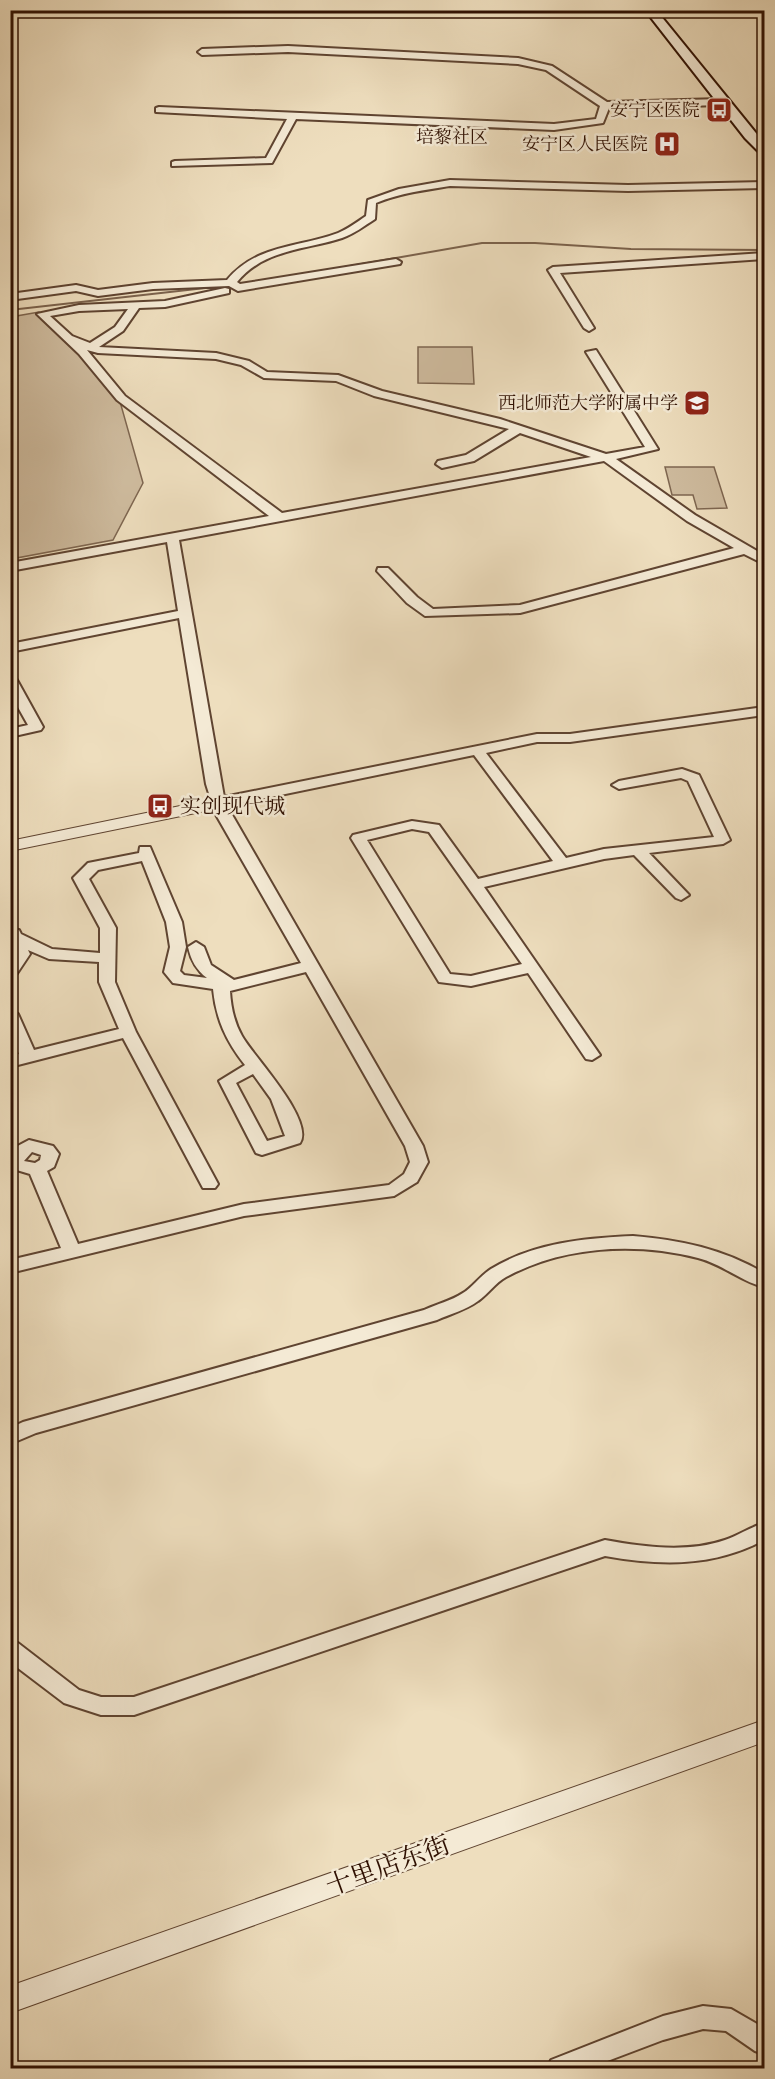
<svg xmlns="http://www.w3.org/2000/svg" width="775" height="2079" font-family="'IM FELL Double Pica','Noto Serif SC',serif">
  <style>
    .green { fill: #cebb9e; stroke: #7e6650; stroke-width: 1.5 }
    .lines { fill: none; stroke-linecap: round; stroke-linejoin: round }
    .stream { stroke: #7b624c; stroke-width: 2 }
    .minor-casing { stroke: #5f4431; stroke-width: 4 }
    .tertiary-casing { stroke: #5f4431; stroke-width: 2 }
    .secondary-casing { stroke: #2f1002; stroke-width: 4 }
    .minor { fill: #f4ead5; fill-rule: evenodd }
    .tertiary { fill: #f4ead5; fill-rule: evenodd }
    .secondary { fill: #f4ead5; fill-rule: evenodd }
    .labels { text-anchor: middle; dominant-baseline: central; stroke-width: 5; stroke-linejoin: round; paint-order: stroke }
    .far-poi-label { font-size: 18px; fill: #2f1002; stroke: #f4ead5; text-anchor: end }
    .far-neighbourhood-label { font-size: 18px; fill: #2f1002; stroke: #f4ead5 }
    .poi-label { font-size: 21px; fill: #2f1002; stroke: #f4ead5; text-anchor: start }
    .near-street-label { font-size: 26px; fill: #2f1002; stroke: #f4ead5 }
  </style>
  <rect width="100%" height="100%" fill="#eedebe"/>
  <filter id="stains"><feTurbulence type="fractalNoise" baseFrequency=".00333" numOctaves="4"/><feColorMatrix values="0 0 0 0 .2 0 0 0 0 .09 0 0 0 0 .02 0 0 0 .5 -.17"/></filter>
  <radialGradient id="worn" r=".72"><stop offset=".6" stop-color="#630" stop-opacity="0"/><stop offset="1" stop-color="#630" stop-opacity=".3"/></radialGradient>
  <path class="green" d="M39,312L81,353L119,398L143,483L113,540L11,559V317Z
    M418,347H472L474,384L418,383Z
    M665,467H714L727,508L697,509L693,495H672Z"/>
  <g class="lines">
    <path class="stream" d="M344,267L482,243H535L631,249L764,250
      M10,310L223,286"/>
    <g class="minor-casing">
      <path id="minor" d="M288,46L518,58L552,66L607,102L722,99L727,102L722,105L609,108L603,123L554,130L296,119L272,163L172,166V162L175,161L266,158L287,119L156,112V108L159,107L554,124L596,119L600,106L546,70L518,64L288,52L202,55L198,52L202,49Z
        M450,180L628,185L764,182V188L628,191L450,186C425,190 400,193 376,203L375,219C364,226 354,234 342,238C305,250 264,249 237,282L240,284L396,259L401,262L400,264L238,291L229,286L153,289L98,296L76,291L10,300V294L76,285L98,290L153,283L227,280C257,244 298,248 338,233C348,229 357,222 366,216L368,200L399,189Z
        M764,253V259L560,273L594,328L589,331L584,328L548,270L553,267Z
        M225,288L229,289V293L165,307L139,308L123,331L99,347L216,353L249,361L267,372L338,375L382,391L500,419L606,454L645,447L586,352L596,350L658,449L616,459L695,515L764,555V564L744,554L520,613L425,616L407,603L377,571L378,568H388L417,597L433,609L520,605L734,548L687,521L604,461L179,540L224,797L537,734H570L764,707V715L570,742H537L486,753L566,858L604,849L714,837L688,781L681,778L619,789L612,785L619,781L682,769L699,775L730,840L723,844L649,853L689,895L681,900L676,898L634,855L604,859L484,887L600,1055L592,1060L586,1059L528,973L471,986L439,982L351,838L353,835L412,821L439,825L478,879L553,861L474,755L227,806L423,1146L428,1162L417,1182L394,1196L244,1216L10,1273V1260L61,1248L30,1174L10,1168L12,1149L29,1140L53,1146L59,1154L54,1167L47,1171L78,1244L244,1204L389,1185L404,1174L410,1162L405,1146L306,972L230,991C231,1007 234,1022 242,1036C253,1056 315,1120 300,1143L262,1155L256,1153L219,1081L245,1065C226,1041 216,1019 213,989L173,983L164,972L170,947L166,922L142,861L98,870L89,879L116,928L115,982L136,1032L218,1184L215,1188H203L123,1038L10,1067V1056L19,1054L10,1034V1009L18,1014L34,1050L119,1029L99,982V962L49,959L28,950L30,954L16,975L10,976V959L14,954L10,946V929L19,930L21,934L52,949L100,953V928L73,878L88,863L139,853L140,847H150L182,922L186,947L180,971L184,975L207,978C196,970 191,960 188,947L196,942L204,947L211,965L234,980L301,963L215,813L206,784L179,618L10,652V644L178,611L167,542L10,571V563L269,516L117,400L79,354L37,314L79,305L165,301ZM128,309L115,327L90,343L72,336L50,316L79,311ZM87,350L98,353L216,359L241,365L264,378L336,381L374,396L509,429L466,455L438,461L436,464L442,468L474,461L520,433L591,457L282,513L125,396ZM412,829L429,832L522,964L471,976L450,974L367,840ZM253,1074L271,1099L285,1136L267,1141L236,1083ZM32,1152L41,1155L40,1160L35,1163L24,1161Z
        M10,676L17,680L43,727L41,730L10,737V729L28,725L10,693Z
        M633,1236C681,1240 723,1249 764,1273V1287C742,1282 722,1264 698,1258C635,1242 564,1246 506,1277C495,1283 488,1294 478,1301C466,1310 450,1314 437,1320L36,1433L10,1444V1428L23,1422L424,1310C437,1304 451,1301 463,1293C473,1287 480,1276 491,1269C533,1243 585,1238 633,1236Z
        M764,1523V1540C713,1567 661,1566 605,1556L134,1715H101L64,1703L10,1662V1640L18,1643L79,1690L101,1697H134L605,1540C644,1547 687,1553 725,1540C739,1535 751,1527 764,1523Z
        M703,2006L731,2009L764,2028V2054L755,2051L726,2031L703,2029L663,2040L589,2068H548L551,2060L663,2016Z"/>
    </g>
    <g class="tertiary-casing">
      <path id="tertiary" d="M219,798L225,799L228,803L225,807L10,851V841Z
        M764,1720V1742L10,2013V1986Z"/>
    </g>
    <g class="secondary-casing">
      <path id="secondary" d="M645,10H656L764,143V153L759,152L745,138Z"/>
    </g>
    <use href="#minor" class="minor"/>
    <use href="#tertiary" class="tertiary"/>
    <use href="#secondary" class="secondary"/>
  </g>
  <defs>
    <g id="bus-square" transform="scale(1.35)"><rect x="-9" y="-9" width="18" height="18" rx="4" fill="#8f2418" stroke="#f4ead5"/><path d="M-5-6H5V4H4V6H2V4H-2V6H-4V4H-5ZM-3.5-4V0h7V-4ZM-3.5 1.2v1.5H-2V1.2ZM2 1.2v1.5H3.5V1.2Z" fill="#fff"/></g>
    <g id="hospital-square" transform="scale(1.35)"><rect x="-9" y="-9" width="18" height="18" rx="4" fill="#8f2418" stroke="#f4ead5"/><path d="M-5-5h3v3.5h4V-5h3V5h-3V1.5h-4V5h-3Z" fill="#fff"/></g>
    <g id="school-square" transform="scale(1.35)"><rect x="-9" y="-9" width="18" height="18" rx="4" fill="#8f2418" stroke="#f4ead5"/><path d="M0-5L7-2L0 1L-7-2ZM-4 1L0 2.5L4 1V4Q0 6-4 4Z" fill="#fff"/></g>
  </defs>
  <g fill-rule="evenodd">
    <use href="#bus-square" x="719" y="110"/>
    <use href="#hospital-square" x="667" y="144"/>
    <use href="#school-square" x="697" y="403"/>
    <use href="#bus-square" x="160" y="806"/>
  </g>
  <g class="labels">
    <g class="far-poi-label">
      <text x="700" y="110">安宁区医院</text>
      <text x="648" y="144">安宁区人民医院</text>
      <text x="678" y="403">西北师范大学附属中学</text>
    </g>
    <g class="far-neighbourhood-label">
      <text x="452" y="137">培黎社区</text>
    </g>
    <g class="poi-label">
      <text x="180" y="806">实创现代城</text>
    </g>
    <g class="near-street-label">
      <text transform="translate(388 1866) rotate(-20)">十里店东街</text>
    </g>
  </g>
  <rect width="775" height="2079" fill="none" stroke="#eedebe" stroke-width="36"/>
  <rect x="12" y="12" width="751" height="2055" fill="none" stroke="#2f1002" stroke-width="3"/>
  <rect x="18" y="18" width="739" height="2043" fill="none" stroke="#2f1002" stroke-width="1.5"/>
  <rect width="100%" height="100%" filter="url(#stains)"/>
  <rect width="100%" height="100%" fill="url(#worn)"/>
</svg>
